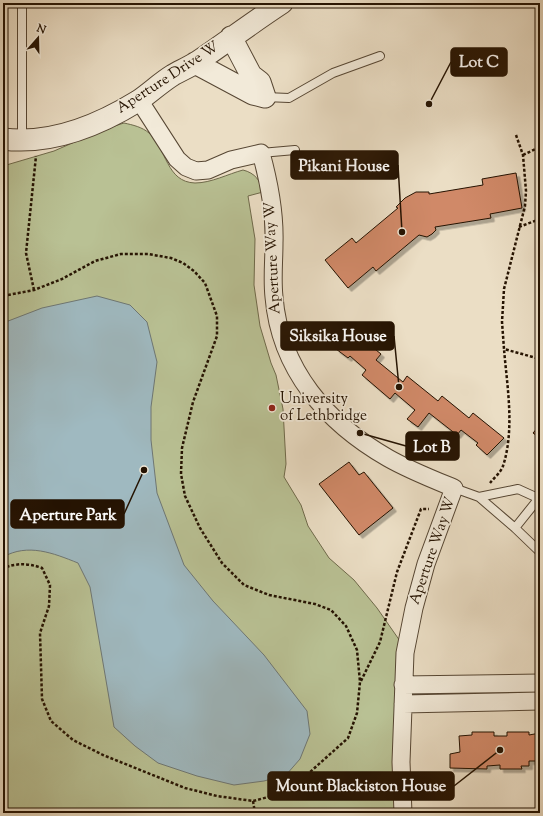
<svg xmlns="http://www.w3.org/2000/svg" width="543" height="816" font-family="'Sorts Mill Goudy',serif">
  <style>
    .green { fill: #b9c194; stroke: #6f6a4b }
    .water { fill: #9fb9c0; stroke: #6e7774 }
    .building { fill: #d08968; stroke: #251302; filter: url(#shadow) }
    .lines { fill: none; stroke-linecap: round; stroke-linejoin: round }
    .service-casing { stroke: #564633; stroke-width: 10 }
    .minor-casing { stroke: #564633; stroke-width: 19 }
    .tertiary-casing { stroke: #564633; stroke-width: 23 }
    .path { stroke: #251302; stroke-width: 2.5; stroke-dasharray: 3 2; stroke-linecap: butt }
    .service { stroke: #f2ead9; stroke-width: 8 }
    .minor { stroke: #f2ead9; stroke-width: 17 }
    .tertiary { stroke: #f2ead9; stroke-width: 21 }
    .poi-dot { fill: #8f2418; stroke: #f2ead9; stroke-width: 1.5 }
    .labels { text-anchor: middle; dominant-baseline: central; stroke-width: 3.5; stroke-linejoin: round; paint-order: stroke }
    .street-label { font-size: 15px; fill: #251302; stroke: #f2ead9 }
    .poi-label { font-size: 15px; fill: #251302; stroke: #f2ead9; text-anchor: start }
    .leader { fill: none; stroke: #251302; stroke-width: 1.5 }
    .callout-dot { fill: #251302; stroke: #f2ead9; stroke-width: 1.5 }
    .callout { fill: #251302; stroke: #251302; stroke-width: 1.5 }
    .callout-label { font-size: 16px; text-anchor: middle; font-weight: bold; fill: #fff }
  </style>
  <defs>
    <filter id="shadow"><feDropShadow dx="3.5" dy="3.5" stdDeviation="0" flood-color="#0004"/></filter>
  </defs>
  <rect width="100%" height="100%" fill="#ebdec5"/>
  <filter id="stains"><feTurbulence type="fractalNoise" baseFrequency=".005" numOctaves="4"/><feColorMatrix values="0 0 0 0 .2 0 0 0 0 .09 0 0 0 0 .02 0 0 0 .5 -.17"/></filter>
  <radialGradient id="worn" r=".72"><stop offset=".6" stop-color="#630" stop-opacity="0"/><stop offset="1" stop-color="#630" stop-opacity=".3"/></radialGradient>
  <path class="green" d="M124,123C133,125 142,127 149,133C167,149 166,182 195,183C211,183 228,174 243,170C255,173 261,181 263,192L248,196L255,239L254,285L260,326L271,363L276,375L283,409L286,464L284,477L301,505L308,526L329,558L354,580L377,608L400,641L396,813H3V166L54,151L102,130Z"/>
  <path class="water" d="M97,296L130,305L147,322L157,362L151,407V440L157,493L184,565L213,601L264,655L307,711L310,734L300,759L286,775L264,781L234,785L197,776L158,763L135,746L114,727L90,587L78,563C53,553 28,543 3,557V323L42,308Z"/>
  <path class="building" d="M516,173L522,208L490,214L491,218L435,227L436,230L432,234L427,237L419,235L376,271L373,267L348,288L325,260L352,238L356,243L398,208L396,207L405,198L416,192H429V194L483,185L482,179Z
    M350,329L381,354L376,360L403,382L407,376L438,401L442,396L469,418L473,413L504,438L487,455L476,445L478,443L461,430L457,435L429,413L418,427L407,419L415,410L395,393L390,399L362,375L366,370L350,356L348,358L336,349Z
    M540,425V438L533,433Z
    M349,462L359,475L364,472L393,508L359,535L319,484Z
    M472,732H494V736H507V732H529V735L540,733V761H529V766H521L522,769H500V765L487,766V769L450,768V754L460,752L459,736L472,735Z"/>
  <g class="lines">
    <g class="service-casing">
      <path id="service" d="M22,3V140
        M265,97L289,98L333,73L380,56
        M261,153L295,150
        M454,488L479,497L515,528L540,552
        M479,497L518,489L540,499
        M515,528L539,498"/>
    </g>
    <g class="minor-casing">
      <path id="minor" d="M139,100L177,159L186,167L196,171L208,170L231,160L261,153C269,182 275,213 274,243C274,261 272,279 274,297C280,370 327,423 388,458C409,470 432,479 454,488L426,564L414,608L405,653L401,762L403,813
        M403,685L540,683
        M403,704L540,701"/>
    </g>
    <g class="tertiary-casing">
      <path id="tertiary" d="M231,37L251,75L260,82L265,97
        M195,63L253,94L265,97
        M3,139C50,145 99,125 138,101C150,93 160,83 173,75C180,71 189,67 197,62C225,43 253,22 282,3"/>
    </g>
    <path class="path" d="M516,135L523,155L526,191L525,206L504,289L502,322L504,349L540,359
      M523,155L540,147
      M519,227L540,219
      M34,290L26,253L36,156
      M3,296L34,290L62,279L95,261L121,254H148L171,258L183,263L194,271L205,283L217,316V336L193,402L182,448L181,474L185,496L200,528L222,563L244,585L269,595L315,604L331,610L346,626L357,650L360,682L357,713L348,738L300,781L276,795L253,801L217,796L185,788L103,755L73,740L51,721L42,699L40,633L49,606L50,585L42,568C28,563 17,563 3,568
      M490,483C494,478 501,472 503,466C515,429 507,386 504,349
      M361,681L380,642L397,572L421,509H429
      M253,801L255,813"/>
    <use href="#service" class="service"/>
    <use href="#minor" class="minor"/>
    <use href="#tertiary" class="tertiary"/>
  </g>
  <circle class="poi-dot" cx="272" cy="408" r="4"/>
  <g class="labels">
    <g class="street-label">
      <text transform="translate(168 78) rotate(-33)">Aperture Drive W</text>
      <text transform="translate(273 258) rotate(-93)">Aperture Way W</text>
      <text transform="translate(433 551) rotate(-71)">Aperture Way W</text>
    </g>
    <g class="poi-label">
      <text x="280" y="399">University<tspan x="280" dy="17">of Lethbridge</tspan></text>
    </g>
  </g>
  <path class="leader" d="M429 104L451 62M402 232L398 165M399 387L394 336M360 433L406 446M144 470L124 514M500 750L454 786"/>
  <g class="callout-dot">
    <circle cx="429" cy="104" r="4"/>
    <circle cx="402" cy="232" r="4"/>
    <circle cx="399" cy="387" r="4"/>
    <circle cx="360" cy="433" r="4"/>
    <circle cx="144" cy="470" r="4"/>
    <circle cx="500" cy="750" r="4"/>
  </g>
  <g class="callout">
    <rect x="451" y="48" width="56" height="28" rx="4"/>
    <rect x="291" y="151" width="107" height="28" rx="4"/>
    <rect x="281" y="322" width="113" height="28" rx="4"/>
    <rect x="406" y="432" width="53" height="28" rx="4"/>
    <rect x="11" y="500" width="113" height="28" rx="4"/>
    <rect x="268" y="772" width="186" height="28" rx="4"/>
  </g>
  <g class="callout-label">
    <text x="479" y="67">Lot C</text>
    <text x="344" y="171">Pikani House</text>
    <text x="338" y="341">Siksika House</text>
    <text x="432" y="452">Lot B</text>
    <text x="68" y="520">Aperture Park</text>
    <text x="361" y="791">Mount Blackiston House</text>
  </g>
  <rect width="543" height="816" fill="none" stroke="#ebdec5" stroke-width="16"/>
  <rect x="4" y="4" width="535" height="808" fill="none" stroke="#251302" stroke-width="2"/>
  <rect x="8" y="8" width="527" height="800" fill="none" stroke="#251302"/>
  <g transform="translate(38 38) rotate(20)" stroke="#f2ead9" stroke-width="3" paint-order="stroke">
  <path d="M0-3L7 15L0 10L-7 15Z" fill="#251302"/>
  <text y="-6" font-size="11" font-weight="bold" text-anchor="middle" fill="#251302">N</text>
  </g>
  <rect width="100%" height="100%" filter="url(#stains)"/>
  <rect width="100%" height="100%" fill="url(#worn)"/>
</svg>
